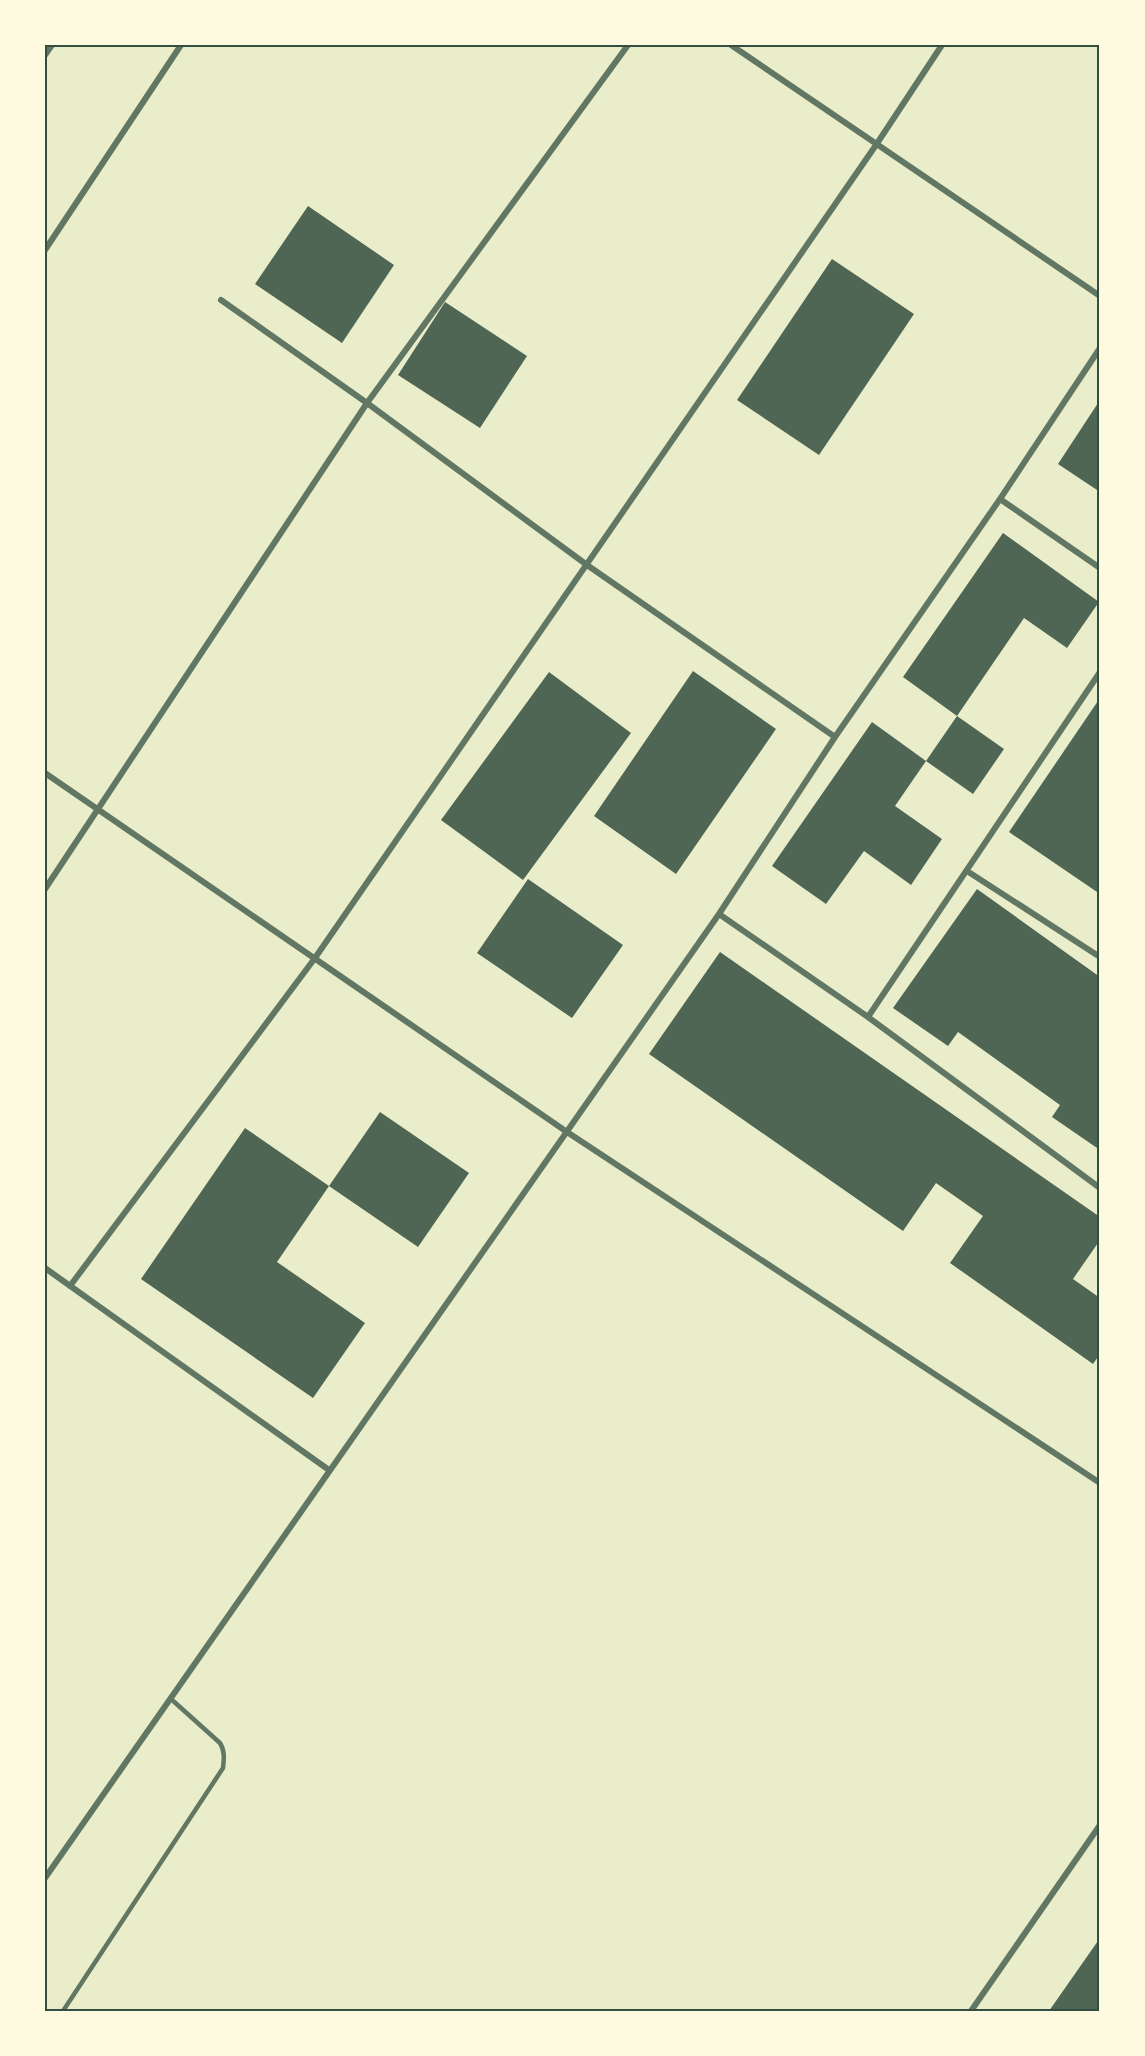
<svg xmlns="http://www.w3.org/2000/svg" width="1145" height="2056" font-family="Cabin,sans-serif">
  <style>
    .building { fill: #4f6655 }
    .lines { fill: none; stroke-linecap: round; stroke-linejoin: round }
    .service { stroke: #617663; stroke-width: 4.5 }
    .minor { stroke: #617663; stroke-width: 6 }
    .neatline { fill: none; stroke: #344e41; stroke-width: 2 }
  </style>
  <rect width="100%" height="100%" fill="#e9edc9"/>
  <path class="building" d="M308,206L394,265L342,343L255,284Z
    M832,259L914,314L819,455L737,400Z
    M445,302L527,356L480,428L398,375Z
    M1100,400V492L1058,464Z
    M1003,533L1099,602L1067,648L1024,618L957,716L903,677Z
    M693,671L776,729L676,874L594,816Z
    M549,672L631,733L523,880L441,820Z
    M1100,698V894L1009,832Z
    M957,716L1004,749L973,794L926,761Z
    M872,722L926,761L895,806L942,839L911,885L864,851L826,904L772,866Z
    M528,879L623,945L572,1018L477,953Z
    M977,889L1100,977V1150L1052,1117L1060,1105L958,1032L948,1046L893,1008Z
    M720,952L1100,1217V1240L1073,1279L1100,1298V1354L1093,1364L950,1263L983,1216L936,1183L903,1231L649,1054Z
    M380,1112L469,1173L418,1247L329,1186Z
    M245,1128L329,1186L277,1262L365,1323L313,1398L141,1279Z
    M1100,1938V2011H1049Z"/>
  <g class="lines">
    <path class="service" d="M63,2011L223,1768C224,1759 225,1751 220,1743L171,1699"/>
    <path class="minor" d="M731,45L1100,296
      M45,55L52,45
      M45,250L181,45
      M221,300L367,403L587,565L835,737
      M1000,499L1100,568
      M45,773L567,1132L1100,1483
      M967,871L1100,957
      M45,889L367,403L628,45
      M719,914L868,1017L1100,1188
      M868,1017L1100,672
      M45,1268L329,1470
      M70,1286L315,958L876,145L942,45
      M45,1878L719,914L835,737L1000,499L1100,348
      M971,2011L1100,1825"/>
  </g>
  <rect width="1145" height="2056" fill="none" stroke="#fefae0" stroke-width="93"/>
  <rect x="46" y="46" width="1052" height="1964" class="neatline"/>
</svg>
